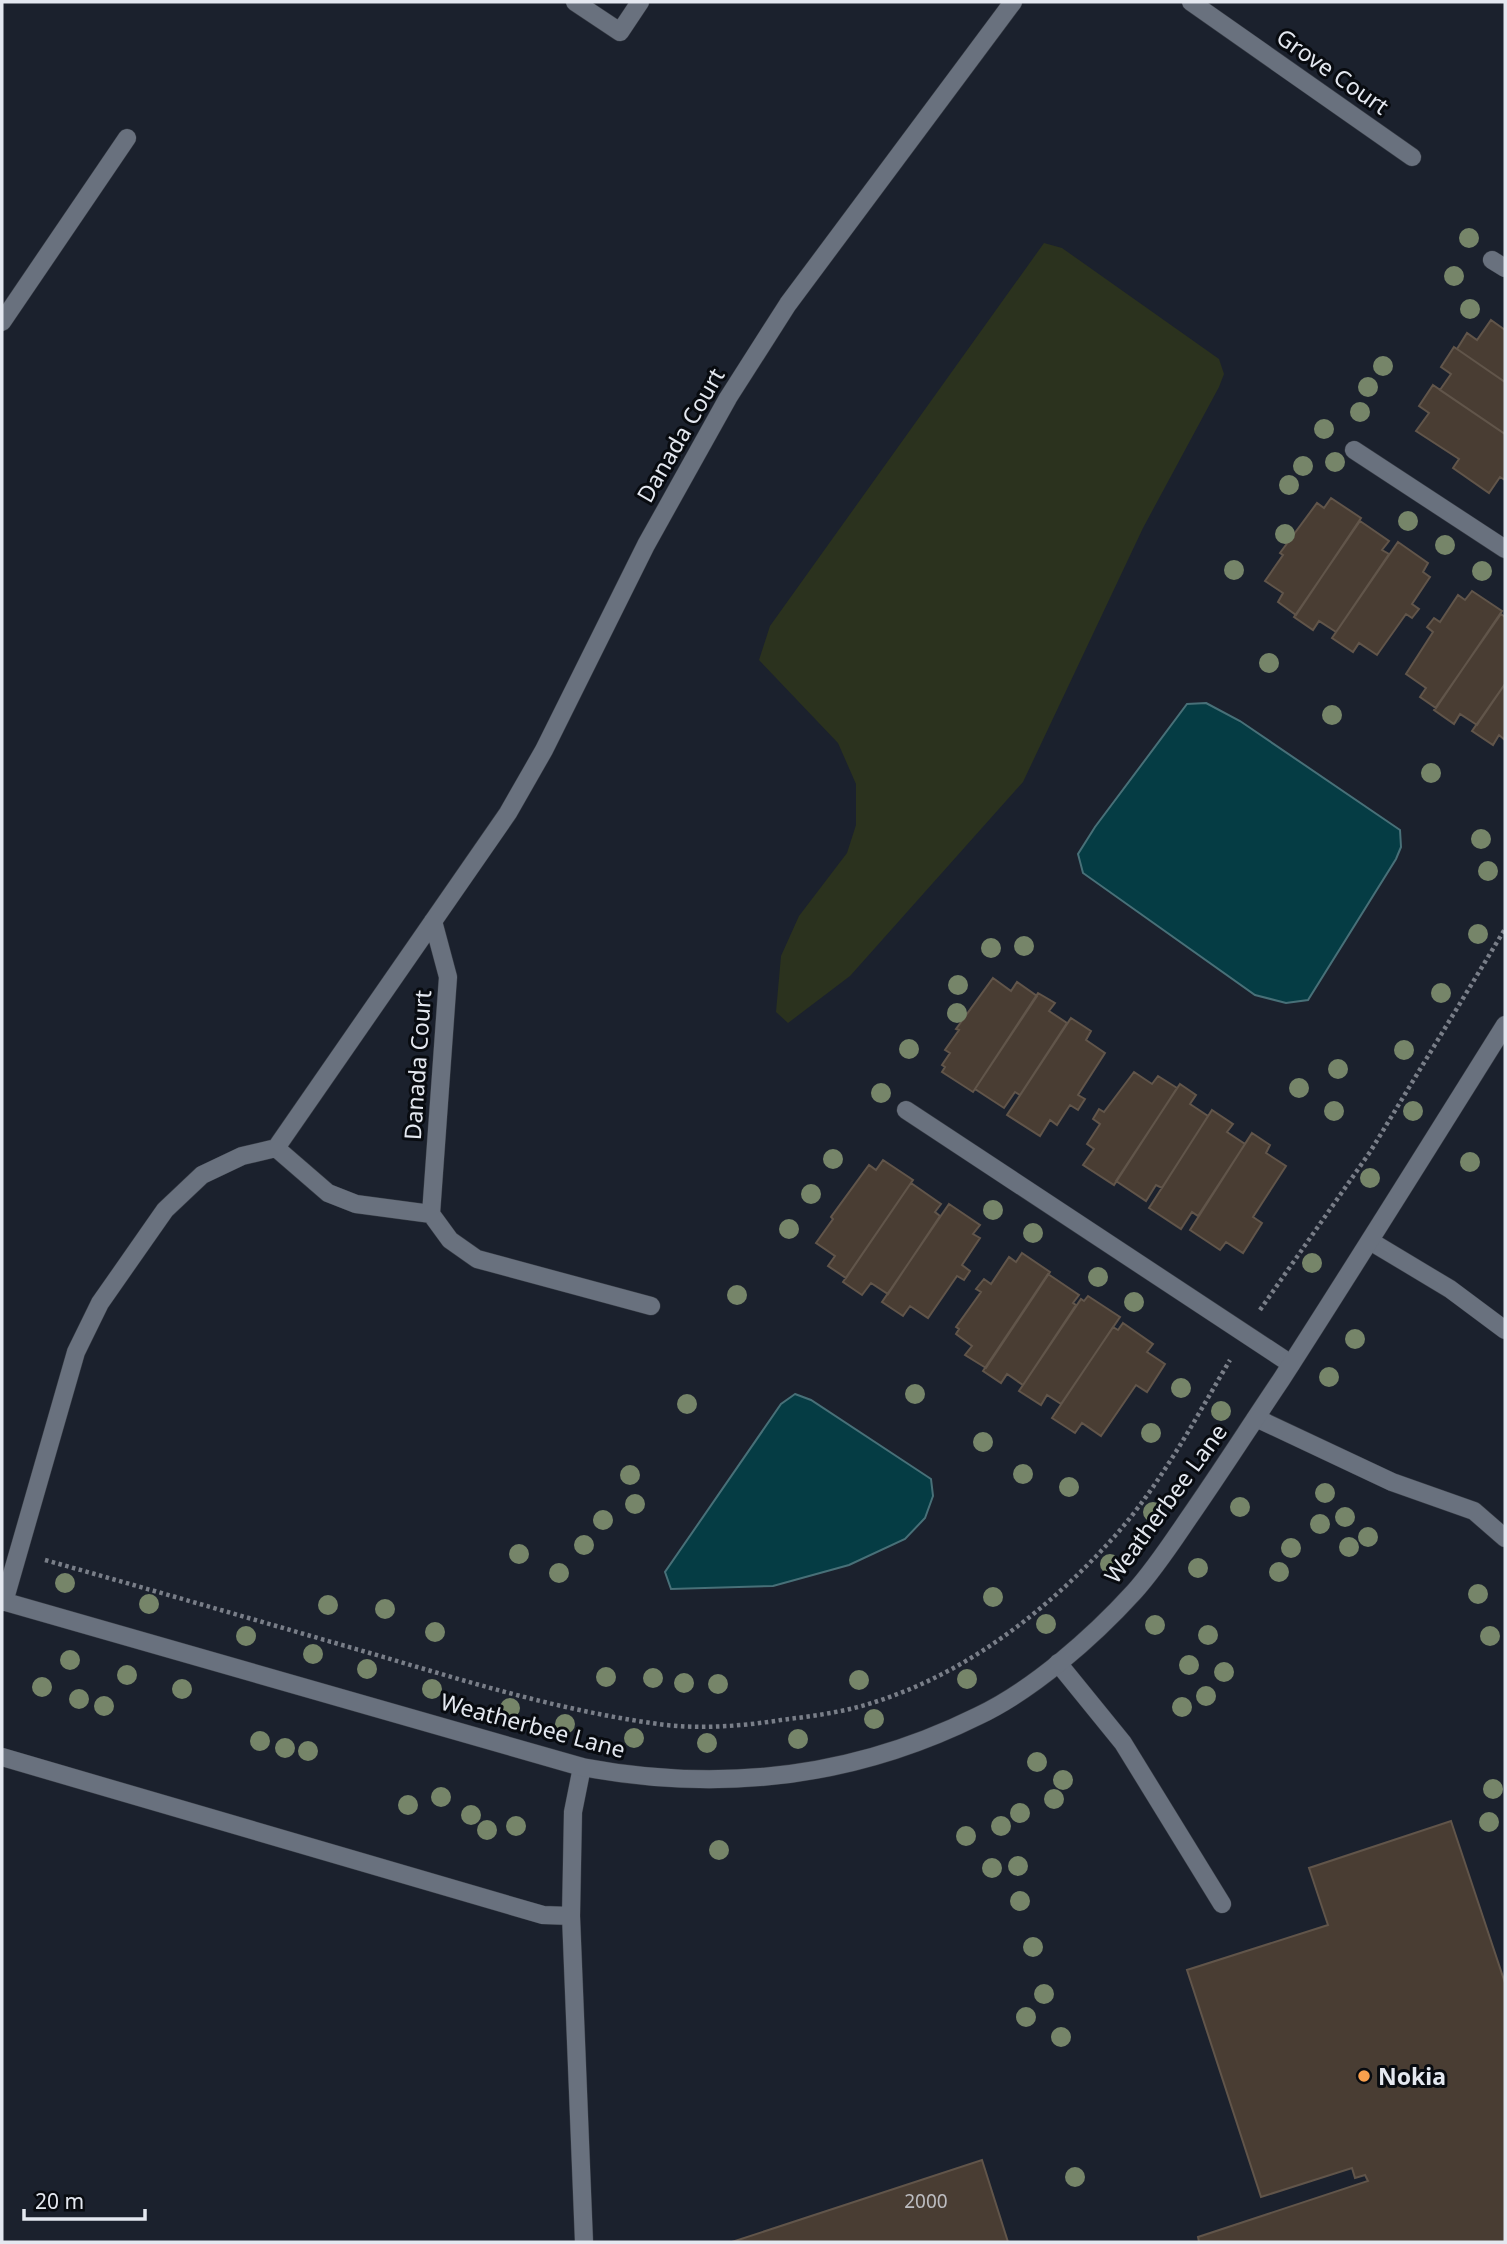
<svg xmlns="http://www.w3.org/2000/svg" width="1507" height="2244" font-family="'Noto Sans',sans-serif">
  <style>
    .green { fill: #2b321e }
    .water { fill: #053c44; stroke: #487078; stroke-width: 2 }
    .building { fill: #493d33; stroke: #61554a; stroke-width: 2 }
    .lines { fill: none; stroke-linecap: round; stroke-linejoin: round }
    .service-casing { stroke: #373c45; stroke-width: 19 }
    .minor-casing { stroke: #373c45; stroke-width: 19 }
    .path { stroke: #797e88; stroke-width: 4.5; stroke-dasharray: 3.5 3.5; stroke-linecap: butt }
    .service { stroke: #69717e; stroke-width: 18 }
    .minor { stroke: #69717e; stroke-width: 18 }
    .tree { fill: #768569 }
    .poi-dot { fill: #f9a04d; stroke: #080b10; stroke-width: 2.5 }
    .labels { text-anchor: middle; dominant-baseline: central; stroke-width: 6; stroke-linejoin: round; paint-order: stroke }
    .number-label { font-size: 19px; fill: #bdbdc1 }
    .street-label { font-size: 23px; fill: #e4e8f0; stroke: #080b10 }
    .poi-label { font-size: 23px; font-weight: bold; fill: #e4e8f0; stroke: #080b10; text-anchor: start }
  </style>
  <rect width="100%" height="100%" fill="#1b212d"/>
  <path class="green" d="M1044,243L1062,248L1219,359L1224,374L1219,387L1143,528L1023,782L850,976L788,1023L776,1012L781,956L799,916L847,853L856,825V784L838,743L759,660L770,626Z"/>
  <path class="water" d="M1206,703L1240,721L1400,830L1401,847L1396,859L1308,1000L1286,1003L1255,995L1083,873L1078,854L1095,827L1187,704Z
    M795,1394L811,1400L931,1479L933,1496L925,1518L905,1539L849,1565L773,1586L671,1589L665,1572L781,1404Z"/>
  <path class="building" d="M1491,320L1505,330V382L1457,349L1467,333L1477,340Z
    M1454,347L1505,382V434L1440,390L1451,374L1441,367Z
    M1433,385L1505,434V480L1500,477L1489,493L1453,468L1459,459L1416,431L1429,413L1419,406Z
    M1331,498L1361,518L1296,615L1278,602L1283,593L1265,581L1283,555L1280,553L1317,503L1324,508Z
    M1360,521L1389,541L1382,550L1389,554L1336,632L1319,621L1313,630L1294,617Z
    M1398,542L1428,563L1423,572L1430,577L1412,604L1419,609L1412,618L1406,614L1377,655L1359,643L1353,652L1332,638Z
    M1472,591L1502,611L1436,708L1420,697L1426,688L1406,674L1433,632L1427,627L1434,618L1440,622L1458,595L1465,600Z
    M1501,614L1505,617V684L1477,725L1460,714L1454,724L1434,710Z
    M1505,684V740L1499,735L1493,745L1472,731Z
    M993,978L1011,991L1017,982L1037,996L973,1092L942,1072L945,1067L942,1065L950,1053L945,1050L959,1030L956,1029Z
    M1038,993L1055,1003L1049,1011L1067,1023L1020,1095L1015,1092L1004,1108L975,1089Z
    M1071,1018L1091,1031L1086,1040L1105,1053L1078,1095L1085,1099L1078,1110L1070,1105L1057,1125L1050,1120L1040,1136L1007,1115Z
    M1134,1072L1152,1084L1158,1076L1177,1088L1114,1185L1083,1165L1094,1149L1087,1144L1100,1124L1093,1119L1099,1109L1104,1112Z
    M1180,1084L1196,1095L1190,1104L1208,1116L1162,1188L1156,1185L1146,1201L1116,1181Z
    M1212,1110L1233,1124L1227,1132L1245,1144L1198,1216L1192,1212L1181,1229L1149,1208Z
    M1252,1133L1270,1145L1266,1153L1286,1166L1253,1217L1262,1223L1243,1253L1226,1242L1220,1250L1190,1230Z
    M883,1160L913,1180L846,1278L828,1266L835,1256L816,1243L833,1219L831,1217L869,1165L876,1170Z
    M911,1183L941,1204L935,1212L940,1216L888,1294L871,1283L862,1295L843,1282Z
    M949,1204L980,1225L973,1234L980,1238L962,1265L970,1271L964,1280L957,1276L928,1318L910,1306L903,1316L882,1302Z
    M1022,1253L1050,1272L986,1368L965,1355L972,1346L956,1334L959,1329L956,1327L981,1292L976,1289L984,1279L991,1284L1009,1257L1016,1262Z
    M1048,1274L1079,1295L1073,1303L1076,1305L1023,1385L1007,1374L1001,1383L983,1371Z
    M1088,1296L1120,1317L1061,1404L1047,1395L1041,1405L1019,1391L1081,1299L1084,1301Z
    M1123,1323L1153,1344L1147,1352L1165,1364L1147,1392L1136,1385L1101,1436L1082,1423L1075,1433L1052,1418L1113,1327L1118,1330Z
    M1451,1821L1505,1983V2242H1199L1198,2237L1368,2181L1365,2175L1355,2178L1352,2168L1261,2197L1187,1970L1328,1925L1309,1868Z
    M982,2160L1008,2242H732Z"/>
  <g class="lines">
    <g class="service-casing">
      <path id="service" d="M575,2L620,32L640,2
        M1492,260L1505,268
        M1354,450L1505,549
        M906,1110L1291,1364
        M1370,1241L1450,1289L1505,1330
        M1256,1418L1392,1482L1474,1511L1505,1538
        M1058,1663L1123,1743L1222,1904
        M2,1757L543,1915L571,1916
        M582,1767L573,1812L571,1916L584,2242"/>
    </g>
    <g class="minor-casing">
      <path id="minor" d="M1191,2L1412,157
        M2,322L127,138
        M276,1148L328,1193L356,1204L431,1214L450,1240L477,1259L651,1306
        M431,1214L448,977L433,921
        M2,1601L582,1767C720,1793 851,1779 978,1716C1033,1690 1093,1637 1134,1592C1154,1570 1171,1544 1188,1519C1220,1473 1250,1426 1281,1380C1357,1262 1431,1143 1505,1025
        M4,1602L76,1352L100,1303L165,1210L202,1175L242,1156L276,1148L508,813L544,750L646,545L728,398L788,304L1013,2"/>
    </g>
    <path class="path" d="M1260,1310L1370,1152L1505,929
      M45,1560C159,1592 273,1625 387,1658C478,1685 571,1713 666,1725C704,1729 743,1726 781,1720C813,1716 845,1712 875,1702C969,1672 1049,1609 1114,1537C1161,1484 1194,1421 1230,1360"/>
    <use href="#service" class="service"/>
    <use href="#minor" class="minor"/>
  </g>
  <g class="tree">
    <circle cx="1469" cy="238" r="10"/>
    <circle cx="1454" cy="276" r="10"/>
    <circle cx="1470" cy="309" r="10"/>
    <circle cx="1383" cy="366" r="10"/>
    <circle cx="1368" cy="387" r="10"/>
    <circle cx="1360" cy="412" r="10"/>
    <circle cx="1324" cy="429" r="10"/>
    <circle cx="1335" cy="462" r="10"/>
    <circle cx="1303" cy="466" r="10"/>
    <circle cx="1289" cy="485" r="10"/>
    <circle cx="1408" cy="521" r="10"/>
    <circle cx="1285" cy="534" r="10"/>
    <circle cx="1445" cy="545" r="10"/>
    <circle cx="1234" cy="570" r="10"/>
    <circle cx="1482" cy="571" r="10"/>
    <circle cx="1269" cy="663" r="10"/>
    <circle cx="1332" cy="715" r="10"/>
    <circle cx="1431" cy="773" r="10"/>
    <circle cx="1481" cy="839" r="10"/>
    <circle cx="1488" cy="871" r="10"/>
    <circle cx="1478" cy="934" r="10"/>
    <circle cx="1024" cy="946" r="10"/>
    <circle cx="991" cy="948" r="10"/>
    <circle cx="958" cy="985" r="10"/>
    <circle cx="1441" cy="993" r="10"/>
    <circle cx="957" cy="1013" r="10"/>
    <circle cx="909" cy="1049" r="10"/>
    <circle cx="1404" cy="1050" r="10"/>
    <circle cx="1338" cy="1069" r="10"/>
    <circle cx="1299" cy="1088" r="10"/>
    <circle cx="881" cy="1093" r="10"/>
    <circle cx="1334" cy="1111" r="10"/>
    <circle cx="1413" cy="1111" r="10"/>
    <circle cx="833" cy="1159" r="10"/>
    <circle cx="1470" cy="1162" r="10"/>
    <circle cx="1370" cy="1178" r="10"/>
    <circle cx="811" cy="1194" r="10"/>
    <circle cx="993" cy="1210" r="10"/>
    <circle cx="789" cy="1229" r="10"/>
    <circle cx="1033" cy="1233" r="10"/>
    <circle cx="1312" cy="1263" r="10"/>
    <circle cx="1098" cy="1277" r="10"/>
    <circle cx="737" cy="1295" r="10"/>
    <circle cx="1134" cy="1302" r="10"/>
    <circle cx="1355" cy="1339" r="10"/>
    <circle cx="1329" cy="1377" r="10"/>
    <circle cx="1181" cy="1388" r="10"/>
    <circle cx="915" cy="1394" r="10"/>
    <circle cx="687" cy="1404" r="10"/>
    <circle cx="1221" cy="1411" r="10"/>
    <circle cx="1151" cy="1433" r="10"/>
    <circle cx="983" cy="1442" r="10"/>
    <circle cx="1023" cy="1474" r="10"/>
    <circle cx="630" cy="1475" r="10"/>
    <circle cx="1069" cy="1487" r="10"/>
    <circle cx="1325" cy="1493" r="10"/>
    <circle cx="635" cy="1504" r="10"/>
    <circle cx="1240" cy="1507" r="10"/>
    <circle cx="1153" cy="1512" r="10"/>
    <circle cx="1345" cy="1517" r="10"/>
    <circle cx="603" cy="1520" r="10"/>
    <circle cx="1320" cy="1524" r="10"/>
    <circle cx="1368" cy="1537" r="10"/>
    <circle cx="584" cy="1545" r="10"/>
    <circle cx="1349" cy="1547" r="10"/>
    <circle cx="1291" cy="1548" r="10"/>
    <circle cx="519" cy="1554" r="10"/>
    <circle cx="1110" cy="1564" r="10"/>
    <circle cx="1198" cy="1568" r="10"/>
    <circle cx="1279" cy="1572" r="10"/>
    <circle cx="559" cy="1573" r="10"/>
    <circle cx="65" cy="1583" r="10"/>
    <circle cx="1478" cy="1594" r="10"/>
    <circle cx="993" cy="1597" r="10"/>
    <circle cx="149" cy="1604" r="10"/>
    <circle cx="328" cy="1605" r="10"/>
    <circle cx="385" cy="1609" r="10"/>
    <circle cx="1046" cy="1624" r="10"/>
    <circle cx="1155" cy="1625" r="10"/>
    <circle cx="435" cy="1632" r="10"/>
    <circle cx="1208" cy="1635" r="10"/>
    <circle cx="246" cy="1636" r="10"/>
    <circle cx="1490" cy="1636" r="10"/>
    <circle cx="313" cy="1654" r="10"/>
    <circle cx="70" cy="1660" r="10"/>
    <circle cx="1189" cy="1665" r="10"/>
    <circle cx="367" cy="1669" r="10"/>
    <circle cx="1224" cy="1672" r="10"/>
    <circle cx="127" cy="1675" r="10"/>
    <circle cx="606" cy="1677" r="10"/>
    <circle cx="653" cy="1678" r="10"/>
    <circle cx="967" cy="1679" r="10"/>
    <circle cx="859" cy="1680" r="10"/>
    <circle cx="684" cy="1683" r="10"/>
    <circle cx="718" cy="1684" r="10"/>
    <circle cx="42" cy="1687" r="10"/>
    <circle cx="182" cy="1689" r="10"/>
    <circle cx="432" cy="1689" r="10"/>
    <circle cx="1206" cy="1696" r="10"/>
    <circle cx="79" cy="1699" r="10"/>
    <circle cx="104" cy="1706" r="10"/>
    <circle cx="1182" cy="1707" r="10"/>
    <circle cx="510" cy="1708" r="10"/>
    <circle cx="874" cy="1719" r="10"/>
    <circle cx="565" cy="1724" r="10"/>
    <circle cx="634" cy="1738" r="10"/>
    <circle cx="798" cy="1739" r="10"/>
    <circle cx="260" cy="1741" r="10"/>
    <circle cx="707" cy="1743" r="10"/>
    <circle cx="285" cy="1748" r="10"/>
    <circle cx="308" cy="1751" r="10"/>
    <circle cx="1037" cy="1762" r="10"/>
    <circle cx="1063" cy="1780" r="10"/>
    <circle cx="1493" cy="1789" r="10"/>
    <circle cx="441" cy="1797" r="10"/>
    <circle cx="1054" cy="1799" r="10"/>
    <circle cx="408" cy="1805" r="10"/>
    <circle cx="1020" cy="1813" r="10"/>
    <circle cx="471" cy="1815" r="10"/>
    <circle cx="1489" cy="1822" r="10"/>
    <circle cx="516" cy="1826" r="10"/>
    <circle cx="1001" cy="1826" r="10"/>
    <circle cx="487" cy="1830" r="10"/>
    <circle cx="966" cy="1836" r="10"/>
    <circle cx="719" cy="1850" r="10"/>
    <circle cx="1018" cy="1866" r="10"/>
    <circle cx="992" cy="1868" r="10"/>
    <circle cx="1020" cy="1901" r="10"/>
    <circle cx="1033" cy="1947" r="10"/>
    <circle cx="1044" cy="1994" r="10"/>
    <circle cx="1026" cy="2017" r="10"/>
    <circle cx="1061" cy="2037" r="10"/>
    <circle cx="1075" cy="2177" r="10"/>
  </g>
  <circle class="poi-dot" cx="1364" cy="2076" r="7"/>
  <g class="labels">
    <g class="number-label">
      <text x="926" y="2201">2000</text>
    </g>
    <g class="street-label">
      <text transform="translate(1333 71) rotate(35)">Grove Court</text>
      <text transform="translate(680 435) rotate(-60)">Danada Court</text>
      <text transform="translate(417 1065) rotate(-86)">Danada Court</text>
      <text transform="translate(1165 1503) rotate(-54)">Weatherbee Lane</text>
      <text transform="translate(533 1725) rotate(15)">Weatherbee Lane</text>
    </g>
    <g class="poi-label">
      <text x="1378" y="2076">Nokia</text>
    </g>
  </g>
  <rect width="1507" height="2244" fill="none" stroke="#e4e8f0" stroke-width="7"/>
  <path d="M24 2209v10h121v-10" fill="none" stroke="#e4e8f0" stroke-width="3.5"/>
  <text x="35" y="2209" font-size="21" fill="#e4e8f0" stroke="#080b10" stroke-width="5" paint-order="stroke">20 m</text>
</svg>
